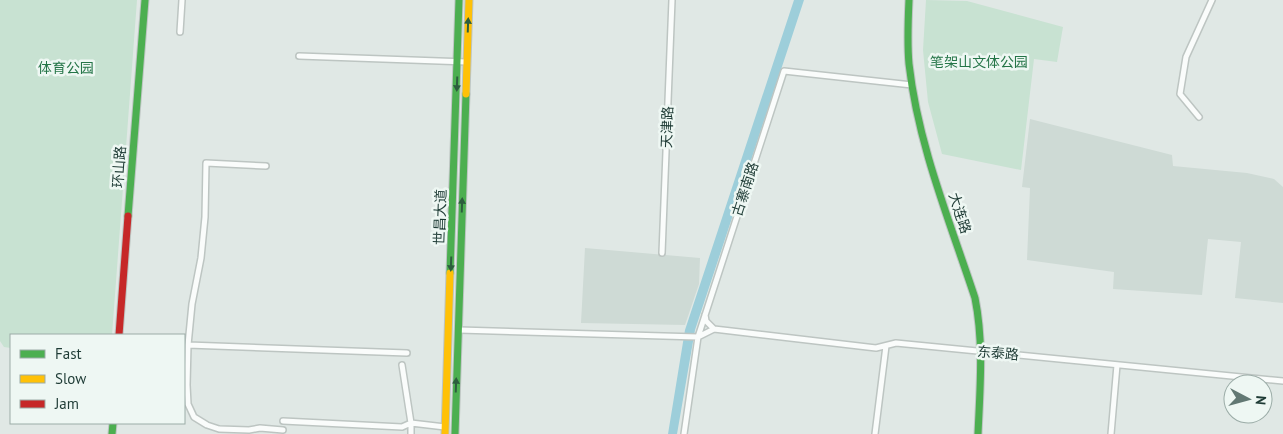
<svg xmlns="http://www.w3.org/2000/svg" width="1283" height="434" font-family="'PT Sans','Noto Sans SC',sans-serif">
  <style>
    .built { fill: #cedad5 }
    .green { fill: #c8e2d2 }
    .water { fill: #9dceda }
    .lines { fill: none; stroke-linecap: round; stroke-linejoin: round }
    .street-casing { stroke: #bdc5c2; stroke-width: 8 }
    .fast-casing { stroke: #bdc5c2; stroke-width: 9 }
    .slow-casing { stroke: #bdc5c2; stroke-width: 9 }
    .jam-casing { stroke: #bdc5c2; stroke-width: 9 }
    .street { stroke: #fafcfb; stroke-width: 5 }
    .fast { stroke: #4caf50; stroke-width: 7 }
    .slow { stroke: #ffc107; stroke-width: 7 }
    .jam { stroke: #c62828; stroke-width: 7 }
    .oneway { fill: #2c5e3d }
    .labels { text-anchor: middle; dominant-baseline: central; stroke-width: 5; stroke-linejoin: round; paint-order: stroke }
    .park-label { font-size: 14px; fill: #257548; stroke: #eef7f3 }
    .street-label { font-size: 14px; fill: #1e3b35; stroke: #eef7f3 }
  </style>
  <rect width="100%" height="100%" fill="#e0e8e5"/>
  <path class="built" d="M1030,119L1172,155L1173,166L1247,173L1274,179L1283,187V303L1235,298L1241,242L1208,239L1202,295L1113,289L1114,272L1027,260L1030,188L1022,187Z
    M585,248L700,258L699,284L685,325L581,323Z"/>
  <path class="green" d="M0,0H137L112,335H11V348L4,347L0,341Z
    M926,0L967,1L1063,27L1057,62L1034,59L1021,170L942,154L928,102L923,50Z"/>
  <path class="water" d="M794,0H804L695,330L677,434H668L685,330Z"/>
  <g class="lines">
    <g class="street-casing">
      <path id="street" d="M180,32L182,0
        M299,56L467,62
        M1199,117L1180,94L1186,57L1212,0
        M266,166L206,163L205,217L201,258L192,304L188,345L187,385L188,404L194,417L207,425L219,429L249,430L260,428L283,430
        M662,253L672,0
        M705,315L706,321L714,329
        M714,329L876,348L896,343L1283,381
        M459,330L698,337L714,329
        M188,345L407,353
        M402,365L411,423V434
        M283,421L402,427L411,423L445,427
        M684,434L698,337L784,71L912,85
        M875,434L886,346
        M1111,434L1117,365"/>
    </g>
    <g class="fast-casing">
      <path id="fast" d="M909,0C908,22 907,43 909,64C918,145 950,222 975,298C984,343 980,388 978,434
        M128,216L145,0
        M450,273L459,0
        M112,434L113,423
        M455,434L466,94"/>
    </g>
    <g class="slow-casing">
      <path id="slow" d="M466,94L469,0
        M445,434L450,273"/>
    </g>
    <g class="jam-casing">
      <path id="jam" d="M119,335L128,216"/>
    </g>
    <use href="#street" class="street"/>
    <use href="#fast" class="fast"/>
    <use href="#slow" class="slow"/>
    <use href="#jam" class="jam"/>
  </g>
  <defs><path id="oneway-solid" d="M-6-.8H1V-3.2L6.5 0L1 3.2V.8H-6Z" transform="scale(1.25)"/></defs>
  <g class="oneway">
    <use href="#oneway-solid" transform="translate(468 25) rotate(-88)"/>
    <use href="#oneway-solid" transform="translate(457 84) rotate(92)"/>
    <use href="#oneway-solid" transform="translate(462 205) rotate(-88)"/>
    <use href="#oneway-solid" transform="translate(451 264) rotate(92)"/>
    <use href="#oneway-solid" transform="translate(456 385) rotate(-88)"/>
  </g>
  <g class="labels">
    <g class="park-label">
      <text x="979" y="62">笔架山文体公园</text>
      <text x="66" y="68">体育公园</text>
    </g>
    <g class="street-label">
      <text transform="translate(667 127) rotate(-88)">天津路</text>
      <text transform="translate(119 167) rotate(-86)">环山路</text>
      <text transform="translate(745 189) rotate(-72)">古寨南路</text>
      <text transform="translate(960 213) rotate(72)">大连路</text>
      <text transform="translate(440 217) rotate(-88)">世昌大道</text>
      <text transform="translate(998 353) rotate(5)">东泰路</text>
    </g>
  </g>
  <rect x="10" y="334" width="175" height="90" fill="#eef7f3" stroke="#9baca7"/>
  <rect x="20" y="350" width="25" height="8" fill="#4caf50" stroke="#9baca7"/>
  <text x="55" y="359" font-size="15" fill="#1e3b35">Fast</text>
  <rect x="20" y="375" width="25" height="8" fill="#ffc107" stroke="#9baca7"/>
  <text x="55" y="384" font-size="15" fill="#1e3b35">Slow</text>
  <rect x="20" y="400" width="25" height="8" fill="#c62828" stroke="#9baca7"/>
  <text x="55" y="409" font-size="15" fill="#1e3b35">Jam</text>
  <g transform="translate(1248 399) rotate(96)"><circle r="24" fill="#eef7f3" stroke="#9baca7"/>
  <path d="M0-4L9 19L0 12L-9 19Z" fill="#627873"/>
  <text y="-8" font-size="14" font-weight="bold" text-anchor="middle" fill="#1e3b35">N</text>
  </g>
</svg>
